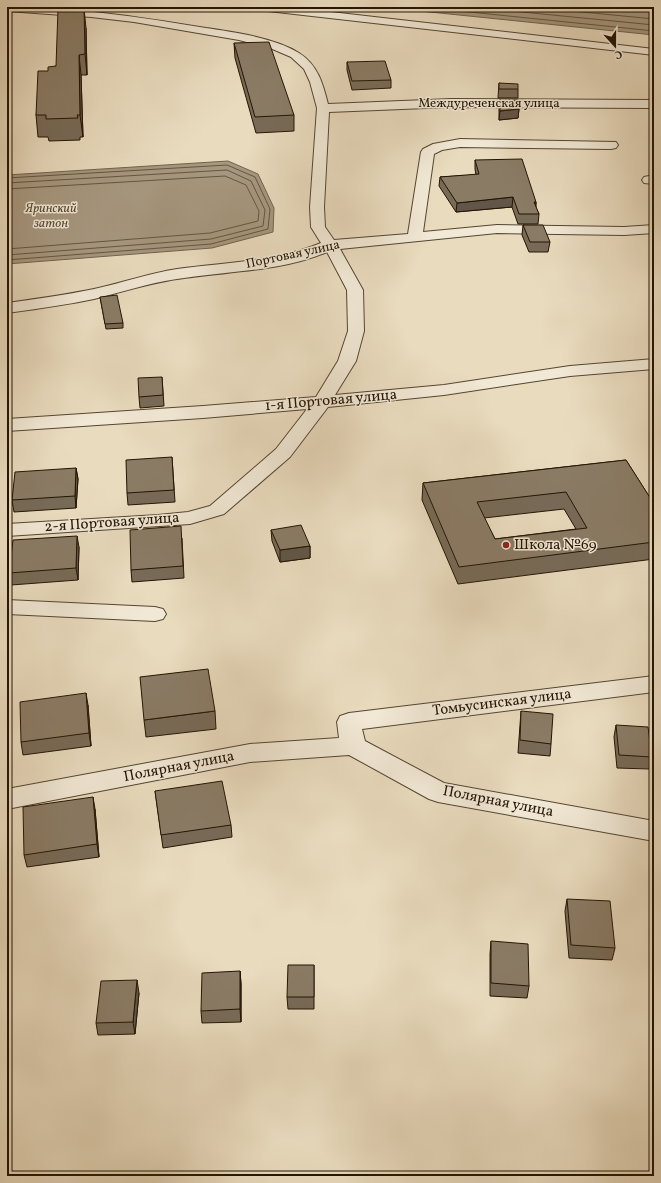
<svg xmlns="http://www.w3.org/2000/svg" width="661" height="1183" font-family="Vollkorn,serif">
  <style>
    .water { fill: #a6977f; stroke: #72634e }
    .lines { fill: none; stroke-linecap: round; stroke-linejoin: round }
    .shore { stroke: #645642; stroke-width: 1 }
    .minor-casing { stroke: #544632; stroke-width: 2 }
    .minor { fill: #f1e8d5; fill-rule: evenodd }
    .wall { fill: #776a57; stroke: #231404; fill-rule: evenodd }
    .shaded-wall { fill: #615647; stroke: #231404 }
    .building { fill: #8a7b65; stroke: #231404; fill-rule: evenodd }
    .poi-dot { fill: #8f2418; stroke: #f1e8d5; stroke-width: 1.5 }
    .labels { text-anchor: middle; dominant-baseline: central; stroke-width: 3; stroke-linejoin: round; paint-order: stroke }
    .far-street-label { font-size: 13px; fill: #231404; stroke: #f1e8d5 }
    .far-water-label { font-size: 13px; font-style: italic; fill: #574835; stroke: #f1e8d5 }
    .street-label { font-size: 15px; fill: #231404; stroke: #f1e8d5 }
    .poi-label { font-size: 15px; fill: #231404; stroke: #f1e8d5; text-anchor: start }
  </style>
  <rect width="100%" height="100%" fill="#e9dbbe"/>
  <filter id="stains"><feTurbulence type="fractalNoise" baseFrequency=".005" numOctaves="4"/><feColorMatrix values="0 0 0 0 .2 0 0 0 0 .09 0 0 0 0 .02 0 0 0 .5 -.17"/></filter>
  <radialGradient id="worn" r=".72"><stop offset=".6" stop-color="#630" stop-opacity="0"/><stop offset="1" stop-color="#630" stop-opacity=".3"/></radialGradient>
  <path class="water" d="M381,7H654V35Z
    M228,161L258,174L274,208L273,232L212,248L7,264V175Z"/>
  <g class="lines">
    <path class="shore" d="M421,7L654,31
      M471,7L654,25
      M531,7L654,19
      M7,178L227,165L255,177L270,209L268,229L211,244L7,260
      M7,183L227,170L251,181L265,210L263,226L211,239L7,255
      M7,189L225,176L246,185L259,211L258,221L210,233L7,249"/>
    <g class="minor-casing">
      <path id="minor" d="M7,7C74,7 140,17 206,28C233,32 276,38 299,53C318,65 323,84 328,104L451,99L654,100V108L451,107L329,112L324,207L325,227L334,240L408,234L421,152L423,149L433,144L460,139L616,142L618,145L616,148L611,149L460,147L442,150L434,154L423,232L497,225L624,227L654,225V233L624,235L497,233L340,249L363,290L364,331L356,361L335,395L444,385L570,366L654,359V369L570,376L444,395L328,407L290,457L224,514L190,524L7,536V524L158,515L188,512L210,506L276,449L307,409L203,418L7,431V419L203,406L316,397L338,361L348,331L347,290L327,252C280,272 227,271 177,279C149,283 122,292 94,299C65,305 36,309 7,313V303C36,299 65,295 94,289C122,283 150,273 177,269C226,262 276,262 321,243L311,227L310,207L317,108L310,82L304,69L291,57L270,48L239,40L134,22L91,17L7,11Z
        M254,7H287L654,49V55L259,10Z
        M649,176H654V184L644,183L642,180L644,177Z
        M7,600L155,607L163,609L166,614L163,619L155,621L7,614Z
        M654,676V692L362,729L365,741L444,783L654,821V841L438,802L429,799L349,755L250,762L7,809V789L250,744L339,738L337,722L340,716L349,713Z"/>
    </g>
    <use href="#minor" class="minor"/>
  </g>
  <path class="wall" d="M86,28L87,75H81L83,137H80V140L49,141L48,137H38L36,115L48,71L56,66Z
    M234,43L294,115V131L256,133L235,58Z
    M347,62L391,80V88L352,90L347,70Z
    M499,83L518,89V98H498Z
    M499,100L519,109L518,118L499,120Z
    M475,160L536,202V208L539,214L538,224H518L512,207L456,212L439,186L440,177L476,175L475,169Z
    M523,225L550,242L548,252H529L522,235Z
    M100,297L123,323V328L106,329Z
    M162,377L164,406L140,408L139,397Z
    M172,457L175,502L128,505L127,493Z
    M626,460L654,504V559L458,584L422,500L423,483ZM564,509L576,529L495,539L484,518Z
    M76,468L78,479L76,508L14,512L12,500Z
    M271,530L310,546V558L280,562L272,541Z
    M182,538L184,578L132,582L131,570Z
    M79,547L78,580L11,585L9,573Z
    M88,705L91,746L23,755L21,742Z
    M215,711L216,729L146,737L144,720Z
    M521,711L551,744L550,756L518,753Z
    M616,725L652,757L649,769L617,768L614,737Z
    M155,791L231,825L232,837L163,848Z
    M95,809L99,857L27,867L24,855Z
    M567,899L615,948L612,960L569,958L565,911Z
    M491,941L529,986L527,998L490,996V954Z
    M314,965V1009H288L287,997Z
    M240,971L241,984V1022L202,1023L201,1011Z
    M139,993L135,1034L98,1035L96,1023Z"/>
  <path class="shaded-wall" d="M84,8L86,28L87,75L85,54Z
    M79,55L81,75L83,137L80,115Z
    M519,109L518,118L499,120L500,111Z
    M513,197L512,207L456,212L457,203Z
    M534,202H536L535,212Z
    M76,468L78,479L76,508L75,496Z
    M77,536L79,547L78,580L76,568Z
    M310,546V558L280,562V550Z
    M86,693L88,705L91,746L89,733Z
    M93,797L95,809L99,857L97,844Z
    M240,971L241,984V1022L240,1009Z
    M137,980L139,993L135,1034L133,1022Z"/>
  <path class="building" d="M84,8L85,54L79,55L80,115H77L78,118L46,119V115H36L38,71H48V67L56,66L58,9Z
    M269,42L294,115L255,117L234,43Z
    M385,61L391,80L352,81L347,62Z
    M499,83L518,84V89H499Z
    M499,100H519V109L500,111Z
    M522,159L536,202H534L539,214H519L513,197L457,203L440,177L479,174L475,160Z
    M523,225H543L550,242H530Z
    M117,295L123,323L105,324L100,297Z
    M162,377L163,395L139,397L138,378Z
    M172,457L174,490L127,493L126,460Z
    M626,460L654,504V542L459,567L423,483ZM566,492L587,528L495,539L477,502Z
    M76,468L75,496L12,500L15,472Z
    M301,525L310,546L280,550L271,530Z
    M181,526L183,566L131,570L130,530Z
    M77,536L76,568L9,573L13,540Z
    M208,669L215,711L144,720L140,677Z
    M86,693L89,733L21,742L20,702Z
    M521,711L553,714L551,744L520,740Z
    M616,725L648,727L652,757L619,755Z
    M222,781L231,825L161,835L155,791Z
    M93,797L97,844L24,855L23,807Z
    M567,899L610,901L615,948L571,945Z
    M491,941L528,944L529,986L491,983Z
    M288,965H314V997H287Z
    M240,971V1009L201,1011L202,973Z
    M137,980L133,1022L96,1023L101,981Z"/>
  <circle class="poi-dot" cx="506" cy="545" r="4"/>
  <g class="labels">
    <g class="far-street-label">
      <text x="489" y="104">Междуреченская улица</text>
      <text transform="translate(293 255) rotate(-12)">Портовая улица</text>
    </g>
    <g class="far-water-label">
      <text x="51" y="209">Яринский<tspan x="51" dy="15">затон</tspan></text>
    </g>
    <g class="street-label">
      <text transform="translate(331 401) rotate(-5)">1-я Портовая улица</text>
      <text transform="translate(112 523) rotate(-4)">2-я Портовая улица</text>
      <text transform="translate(502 703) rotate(-7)">Томьусинская улица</text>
      <text transform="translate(179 767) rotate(-11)">Полярная улица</text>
      <text transform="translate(498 802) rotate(11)">Полярная улица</text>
    </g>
    <g class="poi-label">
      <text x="514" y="545">Школа №69</text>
    </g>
  </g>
  <rect width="661" height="1183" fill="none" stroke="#e9dbbe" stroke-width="24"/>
  <rect x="8" y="8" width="645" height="1167" fill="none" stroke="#231404" stroke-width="2"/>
  <rect x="12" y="12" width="637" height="1159" fill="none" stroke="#231404"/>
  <g transform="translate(615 46) rotate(159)" stroke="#f1e8d5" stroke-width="3" paint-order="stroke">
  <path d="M0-3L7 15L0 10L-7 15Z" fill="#231404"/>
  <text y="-6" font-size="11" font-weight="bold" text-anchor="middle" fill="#231404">С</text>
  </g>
  <rect width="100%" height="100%" filter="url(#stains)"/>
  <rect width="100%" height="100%" fill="url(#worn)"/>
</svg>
